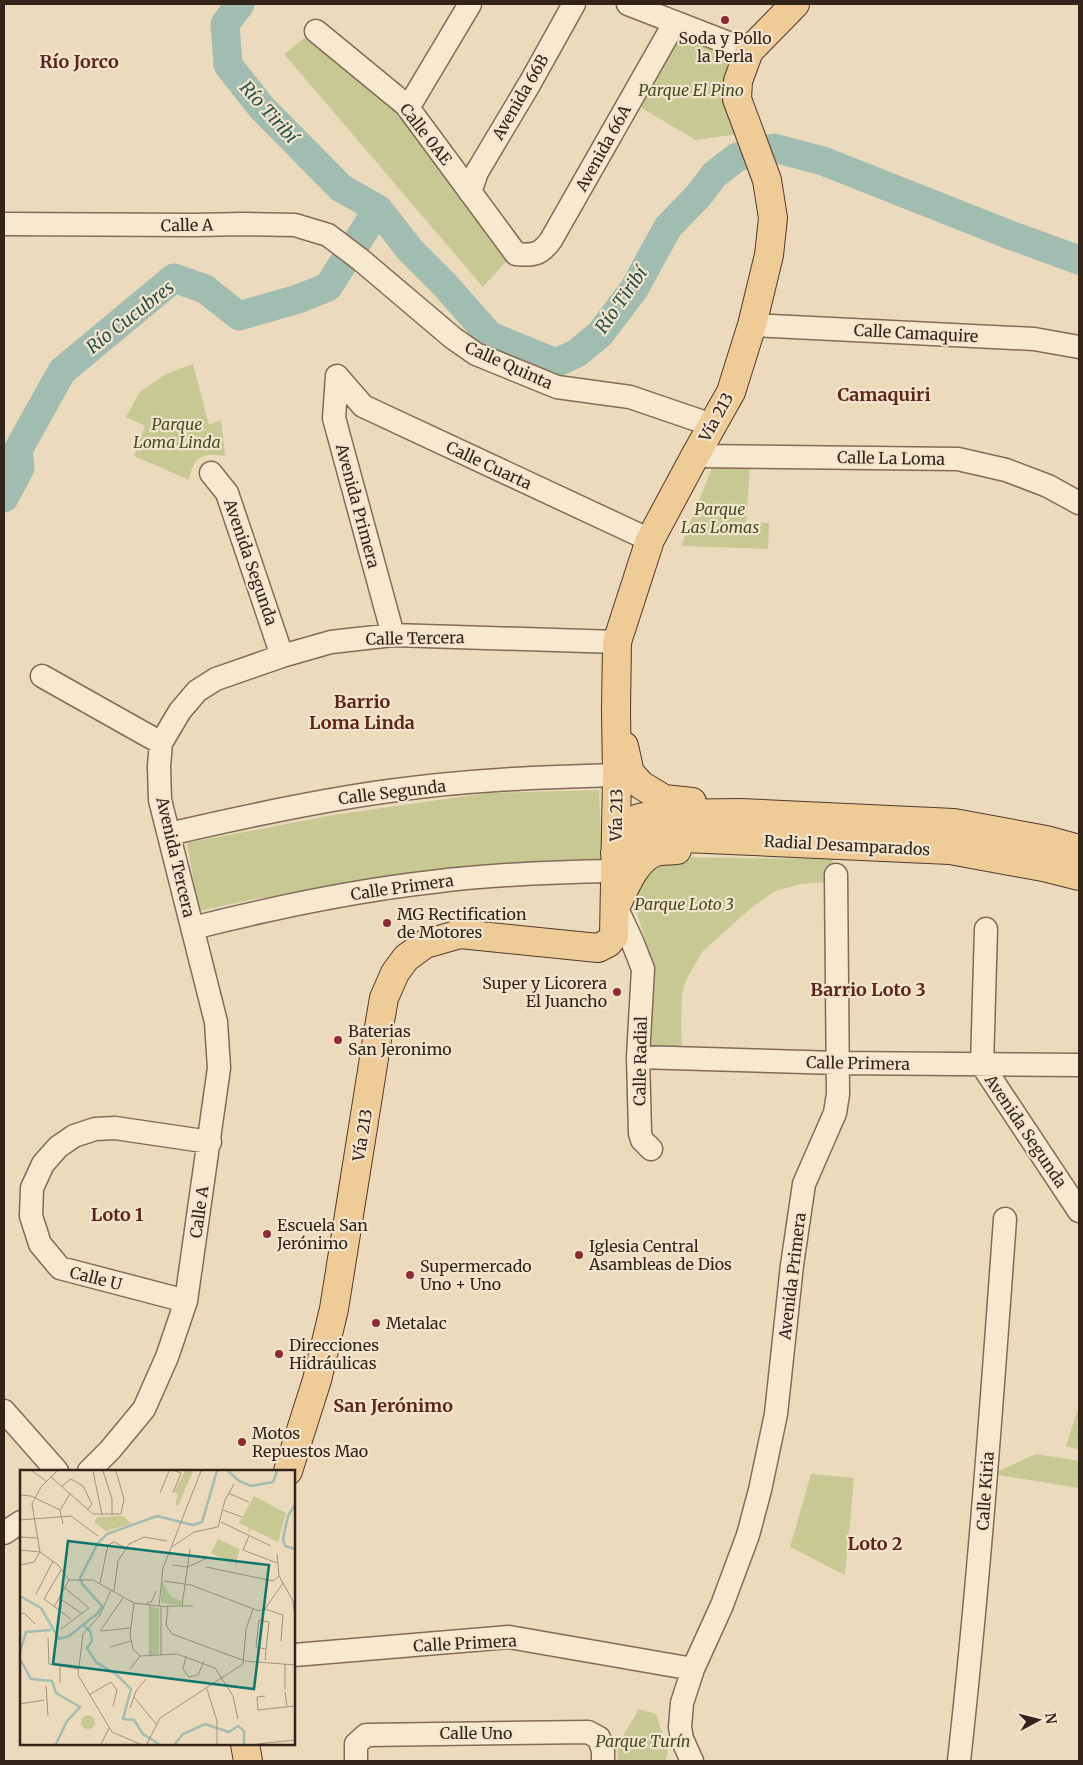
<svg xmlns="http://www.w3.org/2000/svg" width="1083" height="1765" font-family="Merriweather,serif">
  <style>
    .green { fill: #c7c992 }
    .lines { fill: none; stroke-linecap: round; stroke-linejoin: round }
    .river { stroke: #a1bdb2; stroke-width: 29 }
    .minor-casing { stroke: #836a57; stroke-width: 25 }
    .major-casing { stroke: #50392c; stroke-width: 30 }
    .minor { stroke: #f7e8d0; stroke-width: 22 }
    .major { stroke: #efcb95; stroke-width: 28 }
    .poi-dot { fill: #8f2a34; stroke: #f3e5cd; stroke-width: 2 }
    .labels { text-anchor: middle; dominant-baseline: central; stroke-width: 4.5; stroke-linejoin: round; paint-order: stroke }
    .poi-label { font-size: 16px; fill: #33241b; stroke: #f3e5cd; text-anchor: start }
    .park-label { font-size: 16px; font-style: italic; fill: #474e23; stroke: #f3e5cd }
    .street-label { font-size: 16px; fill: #33241b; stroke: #f3e5cd }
    .neighbourhood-label { font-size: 18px; font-weight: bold; fill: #5e241c; stroke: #f3e5cd }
    .water-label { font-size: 18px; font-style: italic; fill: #2b524c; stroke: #f3e5cd }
    .inset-river { fill: none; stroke: #a1bdb2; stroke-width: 2.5 }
    .inset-road { fill: none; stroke: #a2917c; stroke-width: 1 }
    .view { fill: #0f766e; fill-opacity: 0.15; stroke: #0f766e; stroke-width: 2.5 }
    .inset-edge { fill: none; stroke: #33241b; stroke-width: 2.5 }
  </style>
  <rect width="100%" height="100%" fill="#ecdabd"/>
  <path class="green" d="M311,33L403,111L512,255L483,287L284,54Z
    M679,33L741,57L729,98L727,115L738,134L696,140L643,109L641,106Z
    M193,364L209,425L221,420L225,456C202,453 194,456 189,480L134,456L145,426L126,417L140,392L166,374Z
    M713,465L750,467L746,522L769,523L768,549L681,546Z
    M599,790L602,863L483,869L254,899L199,911L187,843L333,815L488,793Z
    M666,857L833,859L832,879L825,882L801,884L775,891L751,908L702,952L687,978L682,993L681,1026L682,1053L648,1052V962L646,942L637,913L633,886Z
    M1079,1405V1450L1066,1446Z
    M1036,1454L1079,1461V1488L992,1474Z
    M811,1474L854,1478L845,1575L790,1547Z
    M639,1709L656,1714L668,1751L665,1761H618L617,1746Z"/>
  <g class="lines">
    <path class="river" d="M240,4L225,24L228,65L262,108L341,188L378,209L410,250L444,284L490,336L556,363L577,353L600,334L634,289L668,227L699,195L714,175L737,157L774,148L823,161L1010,235L1079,260
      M4,498L20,468L18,450L62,371L174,278L205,289L239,316L298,299L328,287L378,209"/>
    <g class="minor-casing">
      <path id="minor" d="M628,4L749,51
        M316,31L406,105L516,254C534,256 541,254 551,240L675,22
        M408,108L470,4
        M470,192L477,172L530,83L574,4
        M4,224L195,225L244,224L295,225L328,235L361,260L453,338L476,354L557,387L630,397L712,425
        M752,325L1034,339L1079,347
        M337,376L363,406L650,540
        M337,376L334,418L393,635
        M695,456L958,459L1006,470L1048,486L1079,503
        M211,473L227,493L282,656
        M42,676L161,743
        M169,834C242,817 315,801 389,791C465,780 541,777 617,775
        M616,907L632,941L643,969L638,1057L640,1133L642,1140L651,1149
        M193,928C272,908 351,891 432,882C493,874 554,872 615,871
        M986,929L982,1065L1079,1211
        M638,1057L837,1063L1079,1065
        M186,1301L60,1268L40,1244L31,1216L32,1188L43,1164L58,1147L74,1136L95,1129L115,1128L210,1142
        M4,1411L57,1471
        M89,1471L110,1450L144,1409L167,1357L186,1301L219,1068L216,1022L160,800L159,766L161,743L180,711L197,691L216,679L282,656L331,642L393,635L617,642
        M4,1533L21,1522
        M294,1655L509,1637L693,1669
        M356,1761V1744L366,1735L588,1732L599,1738L603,1751V1761
        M692,1761L682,1739L680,1727L682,1703L693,1669L722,1605L748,1535L760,1490L776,1414L792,1265L804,1184L835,1113L838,1094L836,875
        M959,1761C979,1581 992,1400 1005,1219"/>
    </g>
    <g class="major-casing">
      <path id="major" d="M624,746L630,773L641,785L664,799L692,802
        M616,830L639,818L660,814L740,813L954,823L1046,840L1079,849
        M615,853L641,840L663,837L950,850L1043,867L1079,876
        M616,906C625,888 634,862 653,853C660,850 670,851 677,850
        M288,1471L317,1380L334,1309L379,1027L384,998L395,973L406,958L425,944L460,934L598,948L608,943L614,936L617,775L616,711L617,642L650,540L695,456L731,392L752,325L769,255L773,218L767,180L737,99L738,81L749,51L795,4
        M245,1744L248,1761"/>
    </g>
    <use href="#minor" class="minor"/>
    <use href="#major" class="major"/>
  </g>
  <g class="poi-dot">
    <circle cx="725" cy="20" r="5"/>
    <circle cx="387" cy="923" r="5"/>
    <circle cx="617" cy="992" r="5"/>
    <circle cx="338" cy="1040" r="5"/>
    <circle cx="267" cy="1234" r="5"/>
    <circle cx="579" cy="1255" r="5"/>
    <circle cx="410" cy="1275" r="5"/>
    <circle cx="376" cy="1323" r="5"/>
    <circle cx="279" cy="1354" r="5"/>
    <circle cx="242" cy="1442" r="5"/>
  </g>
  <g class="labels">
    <g class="poi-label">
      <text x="725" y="38" text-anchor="middle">Soda y Pollo<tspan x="725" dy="18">la Perla</tspan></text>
      <text x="397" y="914">MG Rectification<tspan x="397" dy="18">de Motores</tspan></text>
      <text x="607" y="983" text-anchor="end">Super y Licorera<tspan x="607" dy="18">El Juancho</tspan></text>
      <text x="348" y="1031">Baterias<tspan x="348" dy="18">San Jeronimo</tspan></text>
      <text x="277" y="1225">Escuela San<tspan x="277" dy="18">Jerónimo</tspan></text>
      <text x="589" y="1246">Iglesia Central<tspan x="589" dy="18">Asambleas de Dios</tspan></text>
      <text x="420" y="1266">Supermercado<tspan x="420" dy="18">Uno + Uno</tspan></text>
      <text x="386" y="1323">Metalac</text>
      <text x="289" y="1345">Direcciones<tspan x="289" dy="18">Hidráulicas</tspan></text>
      <text x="252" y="1433">Motos<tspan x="252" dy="18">Repuestos Mao</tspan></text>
    </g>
    <g class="park-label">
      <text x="691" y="90">Parque El Pino</text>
      <text x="177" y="424">Parque<tspan x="177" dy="18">Loma Linda</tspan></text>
      <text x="720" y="509">Parque<tspan x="720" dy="18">Las Lomas</tspan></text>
      <text x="684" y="904">Parque Loto 3</text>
      <text x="643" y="1741">Parque Turín</text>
    </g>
    <g class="street-label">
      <text transform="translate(520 97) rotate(-60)">Avenida 66B</text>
      <text transform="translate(426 134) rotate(52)">Calle 0AE</text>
      <text transform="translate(603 148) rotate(-61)">Avenida 66A</text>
      <text transform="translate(187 225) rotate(-1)">Calle A</text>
      <text transform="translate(916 333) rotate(3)">Calle Camaquire</text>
      <text transform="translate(509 365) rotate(24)">Calle Quinta</text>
      <text transform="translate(716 417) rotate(-61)">Vía 213</text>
      <text transform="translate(891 458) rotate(1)">Calle La Loma</text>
      <text transform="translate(489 465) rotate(25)">Calle Cuarta</text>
      <text transform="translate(358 506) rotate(75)">Avenida Primera</text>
      <text transform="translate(251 562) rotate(71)">Avenida Segunda</text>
      <text transform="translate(415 638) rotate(-1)">Calle Tercera</text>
      <text transform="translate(392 792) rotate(-7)">Calle Segunda</text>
      <text transform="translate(616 815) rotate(-89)">Vía 213</text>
      <text transform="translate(847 845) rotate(3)">Radial Desamparados</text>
      <text transform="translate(176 857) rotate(77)">Avenida Tercera</text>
      <text transform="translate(402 887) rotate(-8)">Calle Primera</text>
      <text transform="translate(640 1061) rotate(-89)">Calle Radial</text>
      <text transform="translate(858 1063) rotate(1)">Calle Primera</text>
      <text transform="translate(1026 1131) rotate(56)">Avenida Segunda</text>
      <text transform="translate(362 1135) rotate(-81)">Vía 213</text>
      <text transform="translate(199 1212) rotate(-82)">Calle A</text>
      <text transform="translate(792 1276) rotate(-83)">Avenida Primera</text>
      <text transform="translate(96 1278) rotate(14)">Calle U</text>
      <text transform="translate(985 1491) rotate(-86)">Calle Kiria</text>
      <text transform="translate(465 1643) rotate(-3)">Calle Primera</text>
      <text x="476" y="1733">Calle Uno</text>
    </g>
    <g class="neighbourhood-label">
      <text x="79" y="61">Río Jorco</text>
      <text x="884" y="394">Camaquiri</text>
      <text x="362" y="701">Barrio<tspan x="362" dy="21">Loma Linda</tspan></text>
      <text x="868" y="989">Barrio Loto 3</text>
      <text x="117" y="1214">Loto 1</text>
      <text x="393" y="1405">San Jerónimo</text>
      <text x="875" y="1543">Loto 2</text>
    </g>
    <g class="water-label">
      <text transform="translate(269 112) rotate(48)">Río Tiribí</text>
      <text transform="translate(621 300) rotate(-55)">Río Tiribí</text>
      <text transform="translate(130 317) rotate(-38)">Río Cucubres</text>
    </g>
  </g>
  <g transform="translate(20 1470)">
    <rect width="275" height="275" fill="#ecdabd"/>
    <path d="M165,1H173L158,36L155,35L158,24L154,22ZM234,26L266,43L258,72L231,59L227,64L229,58L219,53ZM104,46L111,54L86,61L74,52L77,47ZM198,69L219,79L215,102V88L212,93L191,83ZM142,111L151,127L162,131L161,135L141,133ZM131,137L139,138V184L131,185ZM61 252a7 7 0 1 1 14 0a7 7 0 1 1-14 0Z" fill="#c7c992"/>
    <path class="inset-river" d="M208,1L219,11L231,16L253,12L257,1M275,35L268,46L263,69L265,76L275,79M0,126L21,138L39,169L49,166L78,143L82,136L63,115L60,108L78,73L87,64L137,46L173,55L182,52L197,1M62,154L70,161L72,171L67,178L76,192L97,205L111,219L103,249L114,250L123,264L139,274M0,182L6,162L31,160M0,189L11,209L32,211L36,223L60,237L47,251L36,274M155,274L163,264L185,254L209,262L218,256L224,261V274"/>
    <path class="inset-road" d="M12,1L26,11M37,1L21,17L12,34L20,82L38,95L49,110H73L114,133L148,137L146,155L152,164L225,191L275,195M73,1L82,45M83,1L92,29V45M31,7L73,44H101L104,29L96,1M42,16L51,9L63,16L72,34L67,40M140,23L149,1M153,23L161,3L155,1M208,23L229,32M0,25L11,26L40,40M203,40L222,47M0,50L51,46L78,66M201,52L251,76M43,54L40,40L50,24M229,66L223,80L257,93M0,67L18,68M152,77L174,62L198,57L205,30L214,14M0,80L20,82L14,92L0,95M257,84L259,106L273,131L275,146M152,95L168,97L189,87M186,97L253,111L259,106M41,100L24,129L51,149M144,111L171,115L239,141L245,139L263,113M80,113L88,75L94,72L106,78M91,120L80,145L63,164L58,205L92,262L120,274M94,121L98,91L109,74L124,67L147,71M16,124L33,91M39,128L61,143M114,133L110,165L113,179L120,186M126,134L132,131L136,121M130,135V187M139,136L143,98L181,1M141,136V185M147,136H173M162,136L170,79M34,137L49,110M245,139L263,145L261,171M0,144L4,143L15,154M41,159L69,138L45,118M80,161L103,128M81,161L111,158M28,168L29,194L58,199M90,177L111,171M120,186L157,184L195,198L213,226L218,249M166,186L163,199L169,207L178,205L184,191M245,190L249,152L239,150L236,177L246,179M110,199L120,186M40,213V196M26,216L28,246M187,219L197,251V274M265,219V194M265,222L267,237M69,225L91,212L97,220L93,236M245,226L237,227L238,240L275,236M114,227L136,254M0,234L24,230M110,238L116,221L126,209M81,274L89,258M127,274L140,248L223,194L226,159L233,139M237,274L275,270"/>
    <path class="view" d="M48,71L249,95L234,219L33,194Z"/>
    <rect width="275" height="275" class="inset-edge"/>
  </g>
  <rect width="1083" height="1765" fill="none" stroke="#33241b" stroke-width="10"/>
  <g transform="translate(1038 1720) rotate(83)" stroke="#f3e5cd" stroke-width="4" paint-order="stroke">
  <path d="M0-4L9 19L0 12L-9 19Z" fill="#33241b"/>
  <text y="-8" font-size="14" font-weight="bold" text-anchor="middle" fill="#33241b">N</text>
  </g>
</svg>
